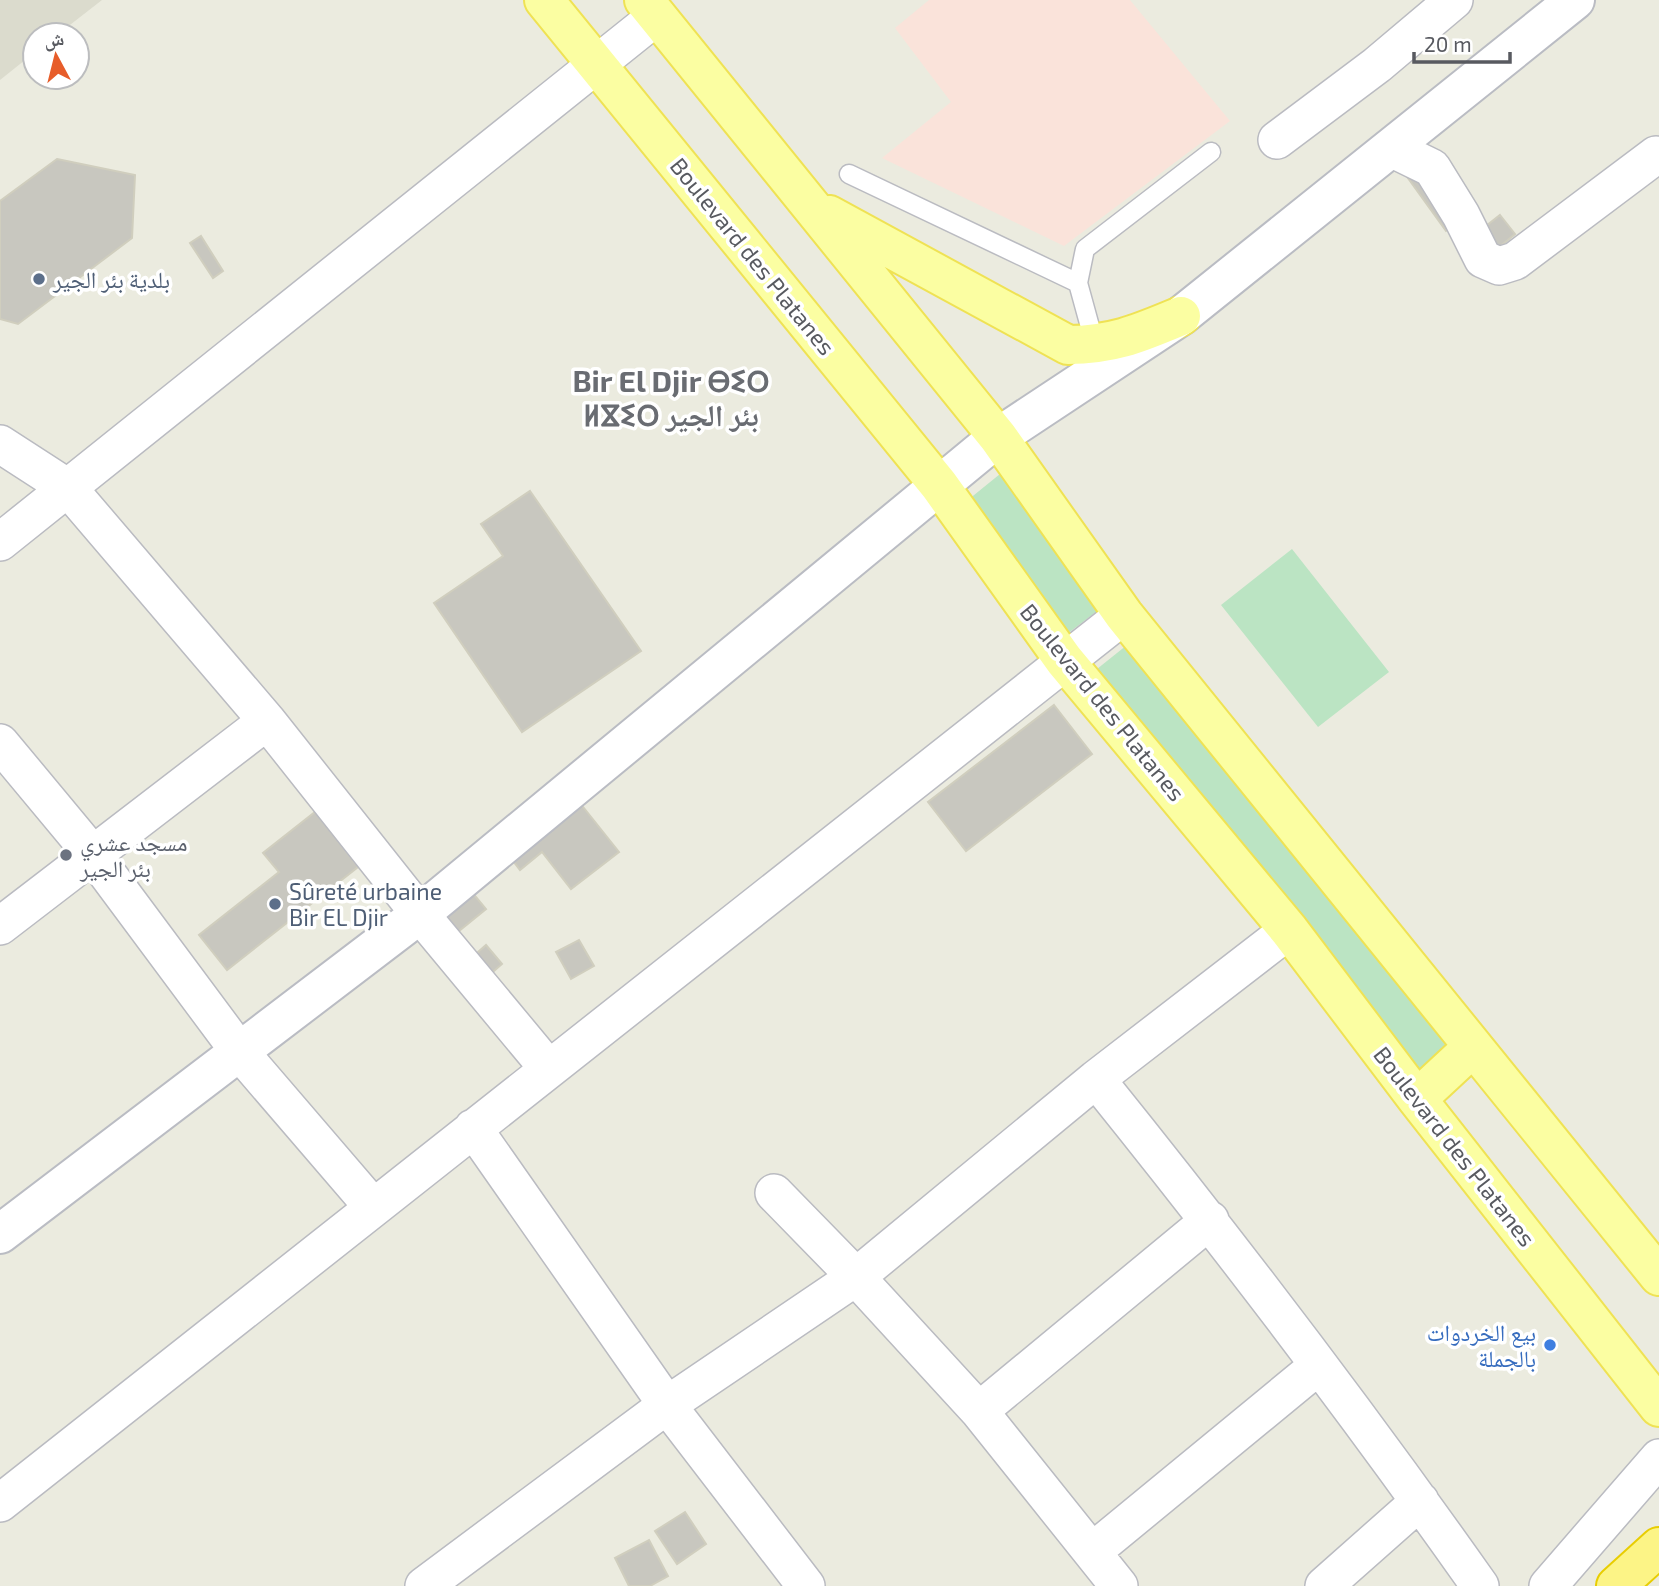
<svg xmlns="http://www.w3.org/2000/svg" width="1659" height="1586" font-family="'Exo 2','Noto Naskh Arabic','Noto Sans Tifinagh',sans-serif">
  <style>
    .education { fill: #dbdbcd }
    .medical { fill: #fae3da }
    .green { fill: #bbe4c3 }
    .building { fill: #c8c7bf; stroke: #d0cebe; stroke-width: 2 }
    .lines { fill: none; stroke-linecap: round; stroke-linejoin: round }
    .lane-casing { stroke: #babbc1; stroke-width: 21 }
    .street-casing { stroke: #babbc1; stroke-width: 40 }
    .secondary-casing { stroke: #babcc3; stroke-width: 42 }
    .primary-casing { stroke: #efe254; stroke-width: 42 }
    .highway-casing { stroke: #e8cd02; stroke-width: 42 }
    .lane { stroke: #fff; stroke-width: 18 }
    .street { stroke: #fff; stroke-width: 37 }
    .secondary { stroke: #fff; stroke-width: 38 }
    .primary { stroke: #fbfea2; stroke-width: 38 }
    .highway { stroke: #fcf486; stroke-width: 38 }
    .service-dot { fill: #5c6f8a; stroke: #fff; stroke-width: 2.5 }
    .worship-dot { fill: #6b7280; stroke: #fff; stroke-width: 2.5 }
    .shop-dot { fill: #3f7fe0; stroke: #fff; stroke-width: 2.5 }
    .labels { text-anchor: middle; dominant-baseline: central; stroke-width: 7; stroke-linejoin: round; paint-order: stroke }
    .street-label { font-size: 23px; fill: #585a60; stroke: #fff }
    .service-label { font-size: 23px; fill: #4e5e75; stroke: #fff; text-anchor: start }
    .worship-label { font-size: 23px; fill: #5b616d; stroke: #fff; text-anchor: start }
    .shop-label { font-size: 23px; fill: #366cbe; stroke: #fff; text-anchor: end }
    .district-label { font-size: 30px; font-weight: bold; fill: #696c72; stroke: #fff }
  </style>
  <rect width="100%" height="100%" fill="#ebebdf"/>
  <path class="education" d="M0,0H102L57,35H35V52L0,80Z"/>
  <path class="medical" d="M929,0H1130L1230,121L1064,246L882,158L951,102L895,28Z"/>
  <path class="green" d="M1000,474L1105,605L1067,634L963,504Z
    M1292,549L1389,672L1318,727L1221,605Z
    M1132,641L1454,1048L1419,1075L1097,669Z"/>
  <path class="building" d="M57,159L135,175L132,238L18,324L0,319V201Z
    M1419,163L1460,222L1446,231L1405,174Z
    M1500,215L1515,234L1497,249L1481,230Z
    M201,236L223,271L213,278L190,243Z
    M530,491L641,651L522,732L434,603L503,556L481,524Z
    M1054,705L1092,754L966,851L928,802Z
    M572,793L619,852L571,889L542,852L520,870L503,848Z
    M315,812L358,867L227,970L199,935L279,872L263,853Z
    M466,885L486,909L454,935L434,911Z
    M579,940L594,966L571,979L556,952Z
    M486,945L502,964L487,977L470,959Z
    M685,1512L706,1544L677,1564L655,1531Z
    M649,1540L668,1576L650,1586H629L615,1558Z"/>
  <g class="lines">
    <g class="lane-casing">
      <path id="lane" d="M849,174L1078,283
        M1095,345L1078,283L1085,249L1211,152"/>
    </g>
    <g class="street-casing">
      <path id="street" d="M1277,140L1377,65L1454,0
        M1391,148L1432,168L1461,215L1483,259L1499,266L1515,261L1656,155
        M0,444L68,488L267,721L420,914L548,1068
        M0,542L657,16
        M0,743L94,856L239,1051L373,1207
        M0,926L267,721
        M1096,1079C1229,1244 1358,1413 1480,1586
        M473,1128L667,1405L806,1586
        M774,1193L856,1277L979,1411L1119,1586
        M979,1411L1210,1220
        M0,1503L1124,615
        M1092,1552L1318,1366
        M424,1586L667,1405L856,1277L1096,1079L1289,930
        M1324,1586L1420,1501
        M1548,1586L1659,1458"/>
    </g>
    <g class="secondary-casing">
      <path id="secondary" d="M0,1234L420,914L998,437L1181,316L1575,0"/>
    </g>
    <g class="primary-casing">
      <path id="primary" d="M544,0L939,485L1064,660L1289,930L1417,1099L1659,1407
        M644,0L998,437L1124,615L1659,1276
        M829,215L1068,345C1114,345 1140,333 1181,316
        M1417,1099L1473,1047"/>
    </g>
    <g class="highway-casing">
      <path id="highway" d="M1616,1586L1659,1547"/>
    </g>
    <use href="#lane" class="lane"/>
    <use href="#street" class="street"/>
    <use href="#secondary" class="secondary"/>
    <use href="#primary" class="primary"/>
    <use href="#highway" class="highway"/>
  </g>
  <g class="service-dot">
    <circle cx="39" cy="279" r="7"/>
    <circle cx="275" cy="904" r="7"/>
  </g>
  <circle class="worship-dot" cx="66" cy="855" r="7"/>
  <circle class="shop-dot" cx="1550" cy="1345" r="7"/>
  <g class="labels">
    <g class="street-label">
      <text transform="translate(753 256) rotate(51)">Boulevard des Platanes</text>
      <text transform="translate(1103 702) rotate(51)">Boulevard des Platanes</text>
      <text transform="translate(1455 1146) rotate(52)">Boulevard des Platanes</text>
    </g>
    <g class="service-label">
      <text x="53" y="279">بلدية بئر الجير</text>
      <text x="289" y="891">Sûreté urbaine<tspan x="289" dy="26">Bir EL Djir</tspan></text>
    </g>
    <g class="worship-label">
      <text x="80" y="842">مسجد عشري<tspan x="80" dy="26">بئر الجير</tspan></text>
    </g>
    <g class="shop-label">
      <text x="1536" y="1332">بيع الخردوات<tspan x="1536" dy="26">بالجملة</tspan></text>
    </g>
    <g class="district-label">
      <text x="671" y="380">Bir El Djir ⴱⵉⵔ<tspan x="671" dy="34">ⵍⴵⵉⵔ بئر الجير</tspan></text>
    </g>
  </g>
  <g transform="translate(56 56) rotate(353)"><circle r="33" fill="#ffffff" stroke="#bcbdbf" stroke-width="2"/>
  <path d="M0-5L12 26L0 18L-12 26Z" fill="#e75d2a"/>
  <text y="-10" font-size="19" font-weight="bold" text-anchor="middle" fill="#585a60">ش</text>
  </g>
  <path d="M1414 52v10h96v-10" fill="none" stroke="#585a60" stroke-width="3.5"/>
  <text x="1424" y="52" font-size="21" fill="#585a60" stroke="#ffffff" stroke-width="5" paint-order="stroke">20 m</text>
</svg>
